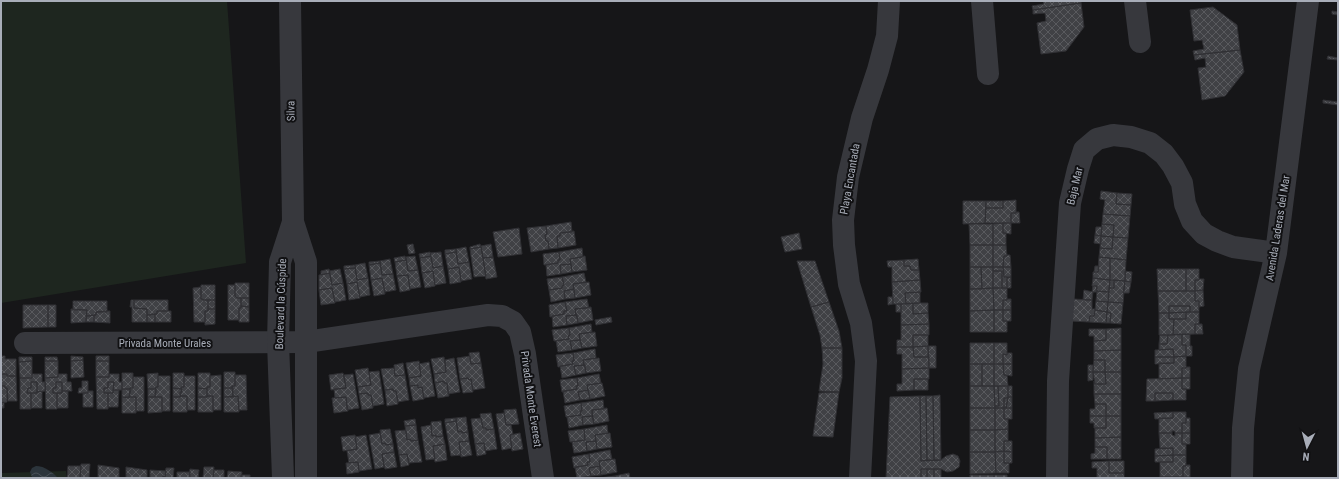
<svg xmlns="http://www.w3.org/2000/svg" width="1339" height="479" font-family="'Roboto Condensed',sans-serif">
  <style>
    .park { fill: #1e261f }
    .water { fill: url(#water-waves) }
    .building { fill: url(#building-cross-hatch); stroke: #303034 }
    .lines { fill: none; stroke-linecap: round; stroke-linejoin: round }
    .minor { stroke: #37383d; stroke-width: 22 }
    .tertiary { stroke: #37383d; stroke-width: 22 }
    .labels { text-anchor: middle; dominant-baseline: central; stroke-width: 4; stroke-linejoin: round; paint-order: stroke }
    .street-label { font-size: 11px; fill: #a8adb8; stroke: #111113 }
  </style>
  <defs>
    <pattern id="water-waves" width="16" height="10" patternUnits="userSpaceOnUse"><rect width="16" height="10" fill="#2c353c"/><path d="M0 5q4-4 8 0t8 0" fill="none" stroke="#485056"/></pattern>
    <pattern id="building-cross-hatch" width="8" height="8" patternUnits="userSpaceOnUse"><rect width="8" height="8" fill="#404145"/><path d="M0 0l8 8M0 8l8-8" fill="none" stroke="#595a5e"/></pattern>
  </defs>
  <rect width="100%" height="100%" fill="#161618"/>
  <path class="park" d="M1,1H227L246,263L1,303Z
    M66,471V478H2V473Z"/>
  <path class="water" d="M36,466C44,466 52,472 58,478L32,477L30,472L32,468Z"/>
  <path class="building" d="M1043,1H1081V3L1033,10L1032,6L1044,4Z
    M1081,3L1084,27L1066,51L1041,54L1037,23L1046,21L1045,13L1033,14V10Z
    M1213,7L1237,25L1240,50L1194,55L1193,51L1204,49L1202,40L1194,41L1190,10Z
    M1332,11L1338,12V15L1332,14Z
    M1240,50L1244,72L1225,96L1202,100L1198,68L1206,67L1205,58L1195,60L1194,55Z
    M1328,56L1338,58V60L1327,59Z
    M1323,100L1338,102V105L1323,103Z
    M1101,191L1117,193L1116,204L1131,205L1130,216L1103,214L1105,200L1100,199Z
    M1117,193L1132,194L1131,205L1116,204Z
    M1016,200V213H1011V223H985L986,208H1003V201Z
    M963,201H986L985,223L963,224Z
    M986,201H1003V208H986Z
    M1016,212H1019L1020,223H1011V213H1016Z
    M1103,214L1130,216L1128,238L1113,237L1114,225L1102,224Z
    M571,222L572,232L560,233V236H557L558,248L549,249L548,241H546L545,235L547,234L546,226Z
    M1003,223H1011V234L1003,233Z
    M1003,223V233H1006V245H993V224Z
    M969,224H993V245H970Z
    M1102,224L1114,225L1113,237L1101,236Z
    M546,226L547,234L545,235L546,241H548L549,249L531,252L527,228Z
    M1096,227H1102L1101,236L1095,235Z
    M519,228L522,254L498,257L493,232Z
    M574,231L576,245L558,248L557,236H560V233Z
    M799,233L802,249L785,252L781,237Z
    M1095,235L1101,236V244L1094,243Z
    M1101,236L1113,237L1112,249L1100,248Z
    M1113,237L1128,238L1126,260L1099,257L1100,248L1112,249Z
    M413,244L415,253L409,254L407,245Z
    M480,244L481,247L470,249V247Z
    M491,244L493,257L483,258L481,246Z
    M970,245H993V267H970Z
    M993,245H1006L1007,256H1004L1003,267H993Z
    M466,247L469,262L458,264L456,249Z
    M481,247L486,276L474,277L470,249Z
    M582,248L583,257L570,259L571,264L560,265L561,274L547,276L546,265L558,263V260H560L559,252Z
    M456,249V252L445,254V250Z
    M430,252L431,256L420,258L419,254Z
    M441,252L443,266L433,268L430,253Z
    M456,252L458,264L469,262L472,279L461,281L459,267L448,269L445,254Z
    M559,252L560,260H558V263L544,265L543,254Z
    M1007,255H1010L1011,267H1003L1004,256H1007Z
    M405,256L406,260L395,262L394,258Z
    M415,256L418,270L408,271L406,257Z
    M431,256L433,268L443,266L446,283L435,285L433,271L422,273L420,258Z
    M585,256L587,270L572,272L570,259Z
    M493,257L497,277L486,279L483,258Z
    M1099,257L1110,258V280L1093,278V272H1098Z
    M1110,258L1126,260L1125,281L1110,280Z
    M390,259L393,274L382,275L380,261Z
    M918,259L919,270H911L910,266H904V260Z
    M406,260L408,271L418,270L421,287L410,289L408,275L397,276L395,262Z
    M904,260V266H910L911,270H919L920,280L892,282V267H888L887,261Z
    M380,261V263L369,265V262Z
    M797,261H815L829,302L811,307Z
    M365,263L368,278L357,280L355,265Z
    M380,263L382,275L393,274L396,290L385,292L382,278L371,280L369,265Z
    M571,264L572,272L561,274L560,265Z
    M355,265V268L344,269V266Z
    M1095,266H1099L1098,272H1094Z
    M459,267L461,282L450,284L448,269Z
    M970,267H981L982,289H970Z
    M981,267H993V288L982,289Z
    M993,267H1003L1004,277H1007V288H1002V271H993Z
    M1003,267H1011V277H1004Z
    M355,268L357,280L368,278L370,295L360,297L357,282L347,284L344,269Z
    M329,269L330,273L321,275V271Z
    M340,269L343,283L332,285L329,271Z
    M1157,269H1186V291H1158Z
    M1186,269H1199V280H1195V291H1186Z
    M433,271L435,286L425,288L422,273Z
    M993,271H1002V288H993Z
    M1125,271L1132,272L1131,282L1125,281Z
    M330,273L332,285L343,283L346,300L335,302L332,288L319,290V275Z
    M584,273L586,282L573,284L574,289L564,291L565,299L551,302L549,290L562,288V286L564,285L562,277Z
    M408,275L410,290L400,292L397,276Z
    M562,277L564,285L562,286V288L549,290L547,279Z
    M1011,277V288H1007V278Z
    M382,278L385,294L374,296L371,280Z
    M1093,278L1110,280L1109,292L1096,291L1097,286H1092Z
    M1199,279H1204L1203,290L1195,291V280H1199Z
    M920,280L921,292L905,293L906,304H893L892,282Z
    M1110,280H1114V288H1109Z
    M1114,280L1125,281L1123,303L1108,302L1109,288H1114Z
    M1125,281L1131,282L1129,293H1123Z
    M357,282L360,298L349,300L347,284Z
    M589,282L591,295L575,298L573,284Z
    M235,283H249V298H237L235,296Z
    M201,285H215V300H203V299H201Z
    M228,285H235V296L237,298H241V308H239V320H228Z
    M1093,286H1097V292H1092Z
    M201,287V299H203V300H208V311H205V322H194L193,288Z
    M332,288L335,303L321,305L319,290Z
    M993,288H1007V300H1003V310H994Z
    M993,288L994,310L970,311V289Z
    M574,289L575,298L565,299L564,291Z
    M1084,290L1093,292L1092,300H1083Z
    M1203,290L1204,306L1199,307V301H1195V291Z
    M1097,291L1109,292L1108,302L1096,301Z
    M1158,291H1195V301H1199V312H1190V306H1169V313H1159Z
    M920,292V303L906,304L905,293Z
    M888,297H893V304L888,305Z
    M241,298H249V307L241,306Z
    M587,299L589,308L575,309L576,315L566,316L567,325L553,327L552,316L564,314V311H567L565,302Z
    M1007,299H1011V310H1003V300H1007Z
    M1073,299L1092,300V309H1095V310L1094,316H1090L1089,322L1071,321Z
    M131,300H134V308L147,309V322H132V307H130Z
    M134,300H168V311H157V314L147,315V309L134,308Z
    M208,300H215V309H208Z
    M73,301H107V312H96V315L86,316L87,310H73Z
    M1096,301L1108,302L1107,312L1095,310Z
    M565,302L567,311H564V314L550,317L549,305Z
    M829,302L839,331L842,348H822L820,335L811,307Z
    M1108,302L1123,303L1121,324L1110,323L1111,313L1107,312Z
    M913,303H928V313L913,314Z
    M913,303V314L928,313L929,324L901,325V304Z
    M896,304H901V312H896Z
    M23,305H48V327L23,328Z
    M48,305H56V327H48Z
    M241,306L249,307V322H239V308H241Z
    M1169,306H1190V312L1169,313Z
    M591,307L593,320L578,323L575,309Z
    M71,309L87,310L86,322L71,323Z
    M208,309H215V324L205,325V311H208Z
    M994,310H1003V321H1007V332H994Z
    M994,310V332H970V311Z
    M1003,310H1011V321H1003Z
    M1095,310L1107,312L1106,323L1089,322L1090,316H1094Z
    M107,311H110V323L94,322V315H96V312Z
    M157,311H171V322H155V314H157Z
    M1107,312L1111,313L1110,323H1106Z
    M1186,312V319H1169V313Z
    M1186,312H1199V324H1195V334L1173,335L1174,319H1186Z
    M1159,313H1169V319H1174L1173,335H1159Z
    M152,314H155V322H147V315H151Z
    M91,315H94V322H86V316H91Z
    M577,315L578,323L567,325L566,316Z
    M611,317L612,322L596,325L595,320Z
    M591,324L592,332L579,334L580,340L570,341L572,350L558,352L556,341L569,339L568,336L570,335L569,328Z
    M929,324V335H913V347H897V340H901V325Z
    M1195,324H1202L1203,334H1195Z
    M569,328L570,335L568,336L569,339L554,341L552,330Z
    M1121,328V350L1094,351V341L1106,340V329Z
    M1089,329H1106V340L1094,341V336H1089Z
    M595,332L597,346L582,348L579,334Z
    M1182,334H1190V346H1192V356H1186V345H1182Z
    M1182,334V345H1186V356L1174,357L1173,349L1159,350V344H1167L1168,335Z
    M913,335H928V346L913,347Z
    M1160,335H1168L1167,344H1159Z
    M580,340L582,348L572,350L570,341Z
    M970,343H994V364H970Z
    M994,343H1007V355L1003,354V364H994Z
    M928,346V357H914L913,347Z
    M928,346H936V368H929Z
    M897,347H913L914,357H929V368L902,369V354H897Z
    M822,348H842V378L839,392L819,391L823,364Z
    M595,349L596,358L583,360L584,365L574,366L576,375L562,378L560,366L573,364L572,361H574L573,353Z
    M1173,349L1174,357H1155V350Z
    M1121,350V372H1105V360H1094V351Z
    M479,352L481,363L471,364L469,353Z
    M573,353L574,361H572L573,364L558,367L556,355Z
    M1007,353H1012V364H1003V354L1007,355Z
    M1,356H5V359H16V376H7V374H1V376Z
    M71,356L83,357V360L71,361Z
    M96,356H109V361H96Z
    M470,356L471,364L481,363L485,388L473,390L471,379L469,380L468,378L460,379L457,358Z
    M1186,356V368H1182V378L1159,379V363H1174V357Z
    M19,357H32V361L19,362Z
    M45,357H57L58,361H45Z
    M444,357L446,372L434,374L431,359Z
    M1155,357H1174V363L1155,364Z
    M454,358L460,392L448,394L447,383H444V381L435,383L434,374L446,372L445,360Z
    M599,358L601,371L586,373L583,360Z
    M83,360L84,377L71,378V361Z
    M1094,360H1105V372H1093Z
    M32,361V378H20L19,362Z
    M45,361H58V377L45,378Z
    M96,361H109V377H96Z
    M419,361L421,376L409,378L406,363Z
    M429,362L435,396L424,398L422,387L418,388V385L410,386L409,378L421,376L419,364Z
    M403,363L405,375L395,376L394,365Z
    M970,364H982V386H970Z
    M982,364H994V386H982Z
    M994,364H1003L1004,375H1007L1008,386H994Z
    M1003,364H1012V376L1004,375Z
    M585,365L586,373L576,375L574,366Z
    M1088,365H1093V372H1088Z
    M1186,367H1190V378H1182V368H1186Z
    M368,368L371,385L358,387L355,370Z
    M394,368L395,376L405,375L409,400L398,402L396,391H393V389L385,390L381,369Z
    M929,368V379H914V390L897,391V384H902V369Z
    M379,371L384,404L373,406L371,395H368V393L359,394L358,387L371,385L369,372Z
    M224,372H235V386H232V388H224Z
    M1088,372H1093V380L1088,381Z
    M1093,372H1105L1106,384H1095Z
    M1105,372H1121V394H1094V381L1095,384H1106Z
    M122,373H133V388H130V389H122Z
    M158,373V387H156L155,389H148L147,374Z
    M173,373H184V387H181V389L173,388Z
    M198,373H210V387H207V389L198,388Z
    M343,373L346,388L331,390L329,375Z
    M1,374H7V376H16L17,401H8L7,388H5V386H1Z
    M32,374H42V382H45V391L37,392V382H31V388H28L27,393H31V409H20V378H32Z
    M58,374H67V382H71L72,391H62V382H56V388H53V393H57V409H46L45,378L58,377Z
    M109,374H119V382H122V390H113L114,382H108V388H104V393H108V409H97L96,377H109Z
    M353,374L359,408L347,410L346,397L335,398L334,389L346,388L344,375Z
    M599,374L601,383L587,385L588,390L578,392L580,400L565,403L563,391L577,389L576,386H578L577,378Z
    M221,375V410H213V396H207V387H210V376Z
    M235,375H246L247,410H239L238,396L233,397L232,386H235Z
    M158,376H170V411H162V397H155V393H156V387H158Z
    M184,376H195V410H187V396H180V392H182L181,387H184Z
    M133,377H144V411H136V397H129L130,388H133Z
    M468,378L469,380L471,379L473,392L463,393L460,379Z
    M577,378L578,386H576L577,389L562,392L560,380Z
    M1182,378H1190V389H1182Z
    M1182,378V389H1186V400H1173V393H1155V401H1146L1147,379Z
    M914,379H928V390H914Z
    M82,381H88V393H78L79,388H82Z
    M444,381V383H447L449,396L438,398L435,383Z
    M31,382H37V393H27L28,388H31Z
    M56,382H62V393H53V388H56Z
    M108,382H114L113,393H104V388H108Z
    M602,383L605,396L590,399L587,385Z
    M418,385V388L422,387L424,399L413,401L410,386Z
    M1,386H5V388H7V402L1,403Z
    M970,386H994L995,408H970Z
    M994,386H998L999,406H995Z
    M998,386H1008V398H1004V408H995V406H999Z
    M1008,386H1012V397H1008Z
    M173,388L182,389L180,397H173Z
    M198,388L207,389V397H198Z
    M224,388H233V397H224Z
    M122,389H131L129,398L122,397Z
    M148,389H156L155,397H148Z
    M393,389V391H396L398,404L387,406L385,390Z
    M113,390H119L118,407H108V393H113Z
    M588,390L590,399L580,400L578,392Z
    M42,391V408H31V393H37V392Z
    M62,391H68V408H57V393H62Z
    M88,391H93V407H83V393H88Z
    M839,392L833,437L813,436L819,393Z
    M368,393V395H371L373,408L362,410L359,394Z
    M1155,393H1173V400L1155,401Z
    M1094,394H1121V416H1106V404H1095Z
    M940,395L941,460H934L933,396Z
    M180,396H187V412H173V397H180Z
    M207,396H213V412H198V397H207Z
    M238,396L239,412H224V397Z
    M920,396H926L927,460L921,461Z
    M920,396L921,461L941,460L946,456L953,454L958,456L960,461L959,467L953,471L947,472L941,469H921V478H886L890,397Z
    M926,396H933L934,460H927Z
    M122,397H136V413H122Z
    M148,397H162V412L148,413Z
    M346,397L348,411L334,413L332,398Z
    M1008,397H1012V408H1006Z
    M1004,398H1008L1006,408H1004Z
    M603,400L604,409L592,410V416L582,417L583,425L569,428L567,417L581,415L580,411H582L581,403Z
    M4,402V408H1V403Z
    M581,403L582,411H580L581,415L566,417L564,406Z
    M1095,404H1106V416H1090V409H1095Z
    M607,408L609,421L594,424L592,410Z
    M970,408H995V430H970Z
    M995,408H1004V419H1008V429L995,430Z
    M1004,408H1012V419H1004Z
    M516,409L519,424L506,425L504,410Z
    M1173,412V418L1155,419L1154,413Z
    M1173,412H1186V423H1182V433H1175V431H1172V433H1159V418H1173Z
    M491,413L494,429L486,430V428H483L480,414Z
    M504,413L506,425H511L513,434L510,435L512,448L502,450L496,414Z
    M592,416L594,424L583,425L582,417Z
    M1090,416H1106V428H1094V423H1090Z
    M1106,416H1121V437L1095,438V428H1106Z
    M466,417L468,432L462,433V431L458,432L456,418Z
    M456,418V421L445,423V419Z
    M481,418L483,428H486V430L494,429L497,449L485,451L484,443L475,444L471,419Z
    M1186,418H1190V433H1182V423H1186Z
    M415,419L416,425L405,426L404,421Z
    M441,421L443,436L436,437V435L432,436L431,422Z
    M456,421L458,432L462,431V433L468,432L469,441L459,442L461,455L451,456L445,423Z
    M416,425L418,440L411,441L410,439L407,440L405,426Z
    M431,425L432,436L436,435V437L443,436L445,444L433,446L435,459L426,460L421,427Z
    M607,425L608,433L595,435L596,441L586,442L587,451L574,453L572,442L585,440L584,429Z
    M390,429L393,444L386,445L385,443L382,444L380,430Z
    M584,429L585,440L570,442L568,431Z
    M1008,429V441H1004V451L995,452V430Z
    M406,430L407,440L410,439L411,441L418,440L422,462L409,463L407,454L399,455L395,431Z
    M970,430H995V452H970Z
    M380,433L382,444L385,443L386,445L393,444L394,452L382,454L384,467L375,469L369,435Z
    M520,433L523,449L512,451L510,435Z
    M610,433L612,447L597,449L595,435Z
    M1159,433H1172V435L1175,436V433H1182V444H1186V455H1173V448H1160Z
    M1182,433H1190V444H1182Z
    M355,435L357,449L343,451L341,437Z
    M366,435L372,469L359,471L358,462L349,463L347,451L357,449L355,437Z
    M1121,437V459H1107V447H1095V438Z
    M469,441L472,455L461,457L459,442Z
    M596,441L597,449L587,451L586,442Z
    M1004,441H1012V452L1004,451Z
    M484,443L486,454L477,456L475,444Z
    M445,444L447,460L435,462L433,446Z
    M1095,447H1107V459H1091V454L1095,453Z
    M1173,448V455L1155,456V449Z
    M610,450L612,459L599,461L600,466L589,468L591,476L577,478L575,467L588,465L587,462H590L589,454Z
    M1004,451L1012,452V463H1004Z
    M1004,451V463H1009V473H996L995,452Z
    M394,452L397,467L385,469L382,454Z
    M970,452H995L996,473L970,474Z
    M407,454L409,465L401,467L399,455Z
    M589,454L590,462H587L588,465L574,468L572,457Z
    M1173,455V462H1155V456Z
    M1173,455H1186V466H1183V477H1160V462H1173Z
    M615,459L617,472L601,475L599,461Z
    M1109,461H1124V473H1109Z
    M1109,461V473H1124V478H1097V468H1092V462Z
    M358,462L359,472L347,474L346,463Z
    M81,464H90L89,478H80Z
    M98,465L119,468V478H98Z
    M1186,465H1190V477H1183V466H1186Z
    M68,466H81L80,478H67Z
    M600,466L601,475L591,476L589,468Z
    M126,467L147,470V478H126Z
    M204,467H214L213,478H203Z
    M166,468H174L173,478H163V476L165,477Z
    M190,469L199,470L198,478H189Z
    M921,469H927V478H921Z
    M927,469H934V478H927Z
    M934,469H941V478H934Z
    M150,470L166,471L165,477L163,476V478H150Z
    M214,470H224V478H213Z
    M228,471L242,472L241,478H227Z
    M177,472H190V478H177Z
    M629,473L630,478H615V476Z
    M241,475H250V478H241Z
    M970,475H994V478H970Z
    M994,475H1007V478H994Z
    M615,476V478H599Z
    M1160,477H1183V478H1160Z"/>
  <g class="lines">
    <path class="minor" d="M982,1L988,74
      M1135,1L1140,42
      M25,343L306,342L488,315L502,316L513,322L520,332L525,354L543,478"/>
    <path class="tertiary" d="M290,1L293,222L306,262V478
      M283,478L278,342L280,262L293,222
      M860,478L866,361L861,323L849,284L844,245L843,220L848,177L862,118L878,70L887,36L889,1
      M1057,478L1058,381L1070,203L1078,169L1084,150L1097,139L1113,135L1131,137L1150,143L1164,154L1173,166L1182,183L1185,204L1192,221L1204,234L1217,241L1233,247L1276,253
      M1242,478L1243,428L1249,369L1276,253L1308,1"/>
  </g>
  <g class="labels">
    <g class="street-label">
      <text transform="translate(291 111) rotate(-91)">Silva</text>
      <text transform="translate(850 179) rotate(-80)">Playa Encantada</text>
      <text transform="translate(1075 186) rotate(-77)">Baja Mar</text>
      <text transform="translate(1278 228) rotate(-81)">Avenida Laderas del Mar</text>
      <text transform="translate(281 304) rotate(-88)">Boulevard la Cúspide</text>
      <text x="165" y="343">Privada Monte Urales</text>
      <text transform="translate(531 399) rotate(82)">Privada Monte Everest</text>
    </g>
  </g>
  <rect width="1339" height="479" fill="none" stroke="#a8adb8" stroke-width="4"/>
  <g transform="translate(1307 447) rotate(186)" stroke="#111113" stroke-width="3" paint-order="stroke">
  <path d="M0-3L7 15L0 10L-7 15Z" fill="#a8adb8"/>
  <text y="-6" font-size="11" font-weight="bold" text-anchor="middle" fill="#a8adb8">N</text>
  </g>
</svg>
